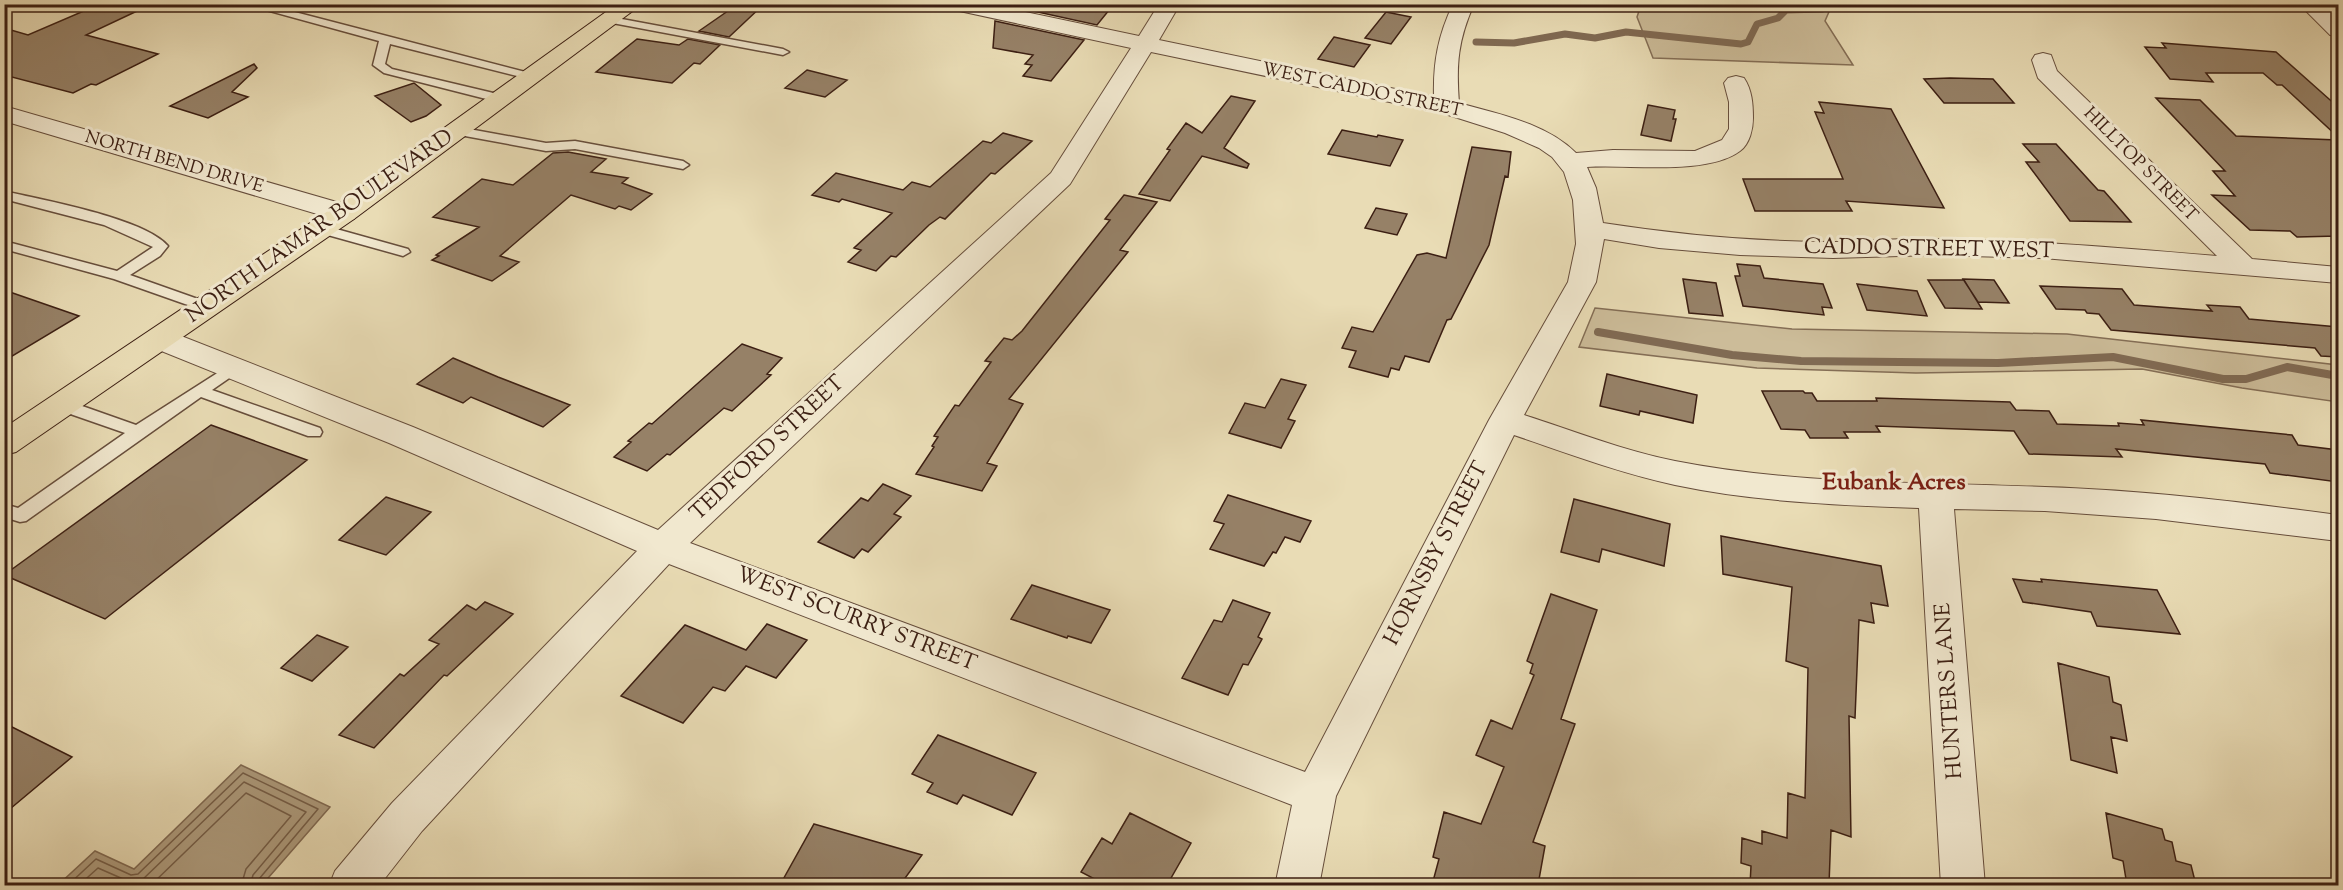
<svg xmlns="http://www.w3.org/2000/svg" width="2343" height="890" font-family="'Sorts Mill Goudy',serif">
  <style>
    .green { fill: #ccbc99; stroke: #846e56; stroke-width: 1.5 }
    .water { fill: #ae9c7e; stroke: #806a53; stroke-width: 1.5 }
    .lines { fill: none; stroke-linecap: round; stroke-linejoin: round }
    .shore { stroke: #755e48; stroke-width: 1.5 }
    .stream-far1 { stroke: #806a53; stroke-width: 7 }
    .stream { stroke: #806a53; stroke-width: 8 }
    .building { fill: #968167; stroke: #3c1f13; stroke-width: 1.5 }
    .service-casing { stroke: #674e3c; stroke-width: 3 }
    .minor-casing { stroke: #674e3c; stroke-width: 2 }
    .primary-casing { stroke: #3c1f13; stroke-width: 2 }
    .service { fill: #f1e8cf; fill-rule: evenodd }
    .minor { fill: #f1e8cf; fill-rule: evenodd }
    .primary { fill: #e9dcb5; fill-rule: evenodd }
    .labels { text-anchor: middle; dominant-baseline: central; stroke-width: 6; stroke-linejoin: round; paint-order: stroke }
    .far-street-label { font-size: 18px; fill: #3c1f13; stroke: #f1e8cf }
    .street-label { font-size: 22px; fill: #3c1f13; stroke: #f1e8cf }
    .neighbourhood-label { font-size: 24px; font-weight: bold; fill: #7a1f14; stroke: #f1e8cf }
  </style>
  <rect width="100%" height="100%" fill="#e9dcb5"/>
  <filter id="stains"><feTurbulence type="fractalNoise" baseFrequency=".00333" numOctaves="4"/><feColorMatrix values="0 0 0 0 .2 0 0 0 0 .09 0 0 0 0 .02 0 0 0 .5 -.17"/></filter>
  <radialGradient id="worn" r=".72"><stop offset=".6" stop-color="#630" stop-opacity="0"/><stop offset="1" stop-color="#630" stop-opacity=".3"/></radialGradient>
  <path class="green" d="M1641,5H1832L1825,21L1853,65L1653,58L1637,17Z
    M1595,308L1792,329L2067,334L2338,365V402L2242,388L2142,369L1916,373L1757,368L1579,347Z"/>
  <path class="water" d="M241,765L330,807L262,885H58L95,851L134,869Z"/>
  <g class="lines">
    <path class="shore" d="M67,886L96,859L131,875L138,874L243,773L318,809L259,879L258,886
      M78,886L98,868L130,882L141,881L244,782L306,812L253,875L250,886
      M150,886L246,793L291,816L246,869L241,886"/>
    <path class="stream-far1" d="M1476,42L1514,43L1565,34L1595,38L1626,32L1741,44L1748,42L1757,24L1778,18L1786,10L1822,9V4"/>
    <path class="stream" d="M1598,332L1732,355L1801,361L1998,363L2113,357L2223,379H2246L2287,367L2338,376"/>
  </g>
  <path class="building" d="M100,4H152L86,35L158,54L96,85L91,84L73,93L4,75V28L28,35Z
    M738,4H764L729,37L699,31Z
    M1001,4H1114L1097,25Z
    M1386,12L1411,17L1391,44L1365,38Z
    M995,21L1084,40L1051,81L1023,76L1032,65L1025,64L1033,55L993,48Z
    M1334,37L1370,45L1354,67L1318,59Z
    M637,39L679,45L688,39L720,45L700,64L694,63L672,83L596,72Z
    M2162,43L2276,52L2338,107V137L2282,85H2277L2263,73H2206L2213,82L2170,79L2145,47L2166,48Z
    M254,64L257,68L232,92L248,97L208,118L170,106Z
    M807,70L847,80L825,97L785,88Z
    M1950,78L1993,79L2014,103H1944L1924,79Z
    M414,83L441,105L426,116L411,122L375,96Z
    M1231,96L1255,101L1224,148L1249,164L1247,168L1202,156L1170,201L1139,194L1170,150L1167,149L1186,123L1202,133Z
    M2156,98L2200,100L2236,136L2338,140V236L2297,237L2290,231L2250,230L2212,195L2235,196L2213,171H2225Z
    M1819,102L1891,109L1944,208L1846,201L1852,211H1755L1743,179H1843L1815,112L1824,113Z
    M1648,105L1675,110L1673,119H1676L1671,141L1641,135Z
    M1342,130L1377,137L1378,135L1403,140L1390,166L1328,154Z
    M1003,133L1032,141L995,174L991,173L945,219L940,217L929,225L896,257L891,256L876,271L848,262L861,250L854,248L892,213L842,199L839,202L812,195L836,173L903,190L912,182L930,187L983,141L991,143Z
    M2023,144H2056L2098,190L2104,191L2131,222L2070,221L2026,162H2039Z
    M1472,147L1511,152L1508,177L1505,176L1489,245L1451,319L1447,320L1429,362L1405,356L1399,370L1391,368L1388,377L1349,367L1356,351L1342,348L1352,327L1373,332L1417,255L1427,253L1446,258Z
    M568,152L606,159L591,172L628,178L622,183L652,194L631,210L619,206L615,209L571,195L500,256L519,262L492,281L432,260L439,256L436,255L479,227L433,217L482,179L513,185L553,153Z
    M1124,195L1157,202L1120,250L1128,252L1009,399L1023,404L987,463L997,466L982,491L916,474L934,447L932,446L938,437L934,436L955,405L959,406L991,362L985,361L1004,338L1012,340L1022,331L1110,220L1105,219Z
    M1376,208L1407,214L1397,235L1365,228Z
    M1737,264L1760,266L1764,278L1823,284L1832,308L1822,307L1824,315L1743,306L1735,276H1740Z
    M1683,279L1716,283L1723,316L1689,313Z
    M1963,279L1994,280L2009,303L1978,302Z
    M1928,280H1964L1982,309L1945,308Z
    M1857,284L1917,291L1927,316L1867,310Z
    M2040,286L2122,289L2134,305L2212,311L2207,305L2240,307L2249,319L2338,327V357L2321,356L2315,348L2111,330L2099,314L2087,313L2085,310L2056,309Z
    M4,290L79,316L4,361Z
    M742,344L782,358L767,374L771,375L732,411L724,408L670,455L667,454L647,471L614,457L631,442L628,441L649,423L652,424Z
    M453,358L498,377L570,405L543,427L471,397L463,403L417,384Z
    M1607,374L1697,395L1693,423L1640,411L1639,415L1600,406Z
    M1281,379L1306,385L1288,419L1295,421L1281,448L1229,433L1245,403L1265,408Z
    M1762,391H1803L1805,393H1812L1817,401H1877L1876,398L2010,402L2016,410L2049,411L2057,424L2119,426L2118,423L2144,425L2141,420L2292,435L2298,445L2338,450V482L2270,473L2265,464L2116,449L2122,457L2029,454L2014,431L1876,426L1880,432H1844L1848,438H1810L1805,430L1781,429Z
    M211,425L307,460L105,619L4,575Z
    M883,484L911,496L894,514L901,517L868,552L862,549L854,558L818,542L861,498L868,501Z
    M1228,495L1311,521L1300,542L1285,537L1276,553L1273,552L1264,566L1210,549L1224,524L1214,521Z
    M386,497L431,512L386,555L339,540Z
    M1574,499L1670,524L1664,566L1602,549L1599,562L1561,552Z
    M1721,536L1881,566L1888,606L1871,603L1874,623L1859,620L1855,718L1849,716L1851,837L1831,830L1829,885H1750L1751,866L1741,863L1742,838L1762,844V831L1787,838L1788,793L1805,798L1808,668L1786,661L1792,587L1723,574Z
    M2013,579L2042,582L2041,579L2157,590L2180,634L2097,626L2091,612L2023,602Z
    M1032,585L1110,610L1091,643L1068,636L1067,638L1011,619Z
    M1551,594L1597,610L1561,719L1575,724L1533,842L1545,846L1538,885H1432L1439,859L1433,857L1444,812L1481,824L1504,767L1476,755L1491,720L1512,729L1534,675L1530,673L1533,664L1527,661Z
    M1233,600L1270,613L1258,637L1262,639L1248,665L1243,664L1228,695L1182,678L1214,620L1222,622Z
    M485,602L513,614L447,676L444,675L374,748L339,735L400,674L404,676L439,644L429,640L467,605L476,610Z
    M767,624L807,640L776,678L746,666L725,691L713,687L683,723L621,696L685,625L746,650Z
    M317,635L348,647L312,681L281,668Z
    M2058,663L2109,677L2113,702L2121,705L2127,741L2111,737L2117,773L2071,760Z
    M4,723L72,757L4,814Z
    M938,735L1036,773L1012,815L963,795L957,804L927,792L933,783L912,774Z
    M1130,813L1191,843L1167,885H1106L1081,872L1102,838L1112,844Z
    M2106,813L2162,829L2165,840L2172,842L2176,861L2191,865L2196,885H2127L2123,861L2113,858Z
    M814,824L922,855L900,885H780Z"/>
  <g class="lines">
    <g class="service-casing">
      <path id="service" d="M244,4H264L537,75L539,77L533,80L390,44L385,64L392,69L506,96V102L502,103L384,73L373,65L379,41Z
        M611,17L783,49L789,52L783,55L607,22L606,20Z
        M458,127L546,143L575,141L683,161L689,165L683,169L575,149L546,151L454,134L452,131L454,128Z
        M4,191C42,200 144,218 168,246L160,256L130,275L212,304L214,307L207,312L202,310L114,279L4,249V241L117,271L153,247L104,225L4,199Z
        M322,225L408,249L410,252L403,256L317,232L315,229L317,226Z
        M233,363L238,364L241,368L238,372L212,390L320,428L322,432L320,436H308L201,397L26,521L20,522L4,517V504L18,508L125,433L56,409L54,405L56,401H68L136,425Z"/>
    </g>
    <g class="minor-casing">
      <path id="minor" d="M945,4H988L1139,36L1159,4H1180L1159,40L1434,97C1433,62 1438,36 1453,4H1474C1458,40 1456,64 1459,103C1498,114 1546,123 1576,153L1613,150L1695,151L1722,140L1729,129V102L1724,83L1728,78L1736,76L1744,78C1752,90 1753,104 1753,118C1753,128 1750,144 1740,151C1706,176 1630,164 1587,167L1596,188L1603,223C1680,235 1757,242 1835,242C1868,241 1902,238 1935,239C2029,240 2123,248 2217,256L2038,78L2032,60L2035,55L2043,53L2051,55L2057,71L2252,259L2338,267V283L2043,258L1933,255L1833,258L1740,255L1659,248L1604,239L1596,282L1524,415C1574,431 1624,451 1675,461C1797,485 1922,482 2045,487C2143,490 2241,502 2338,515V541L2156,519L2045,511L1954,509L1985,886H1941L1919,508C1838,505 1755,502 1675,485C1620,473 1567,453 1514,435L1336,796L1319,886H1275L1292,805L669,564L422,831L379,886H329L335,871L392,803L637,551L389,443L149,346L145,339L149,332L160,329L171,332L413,427L658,530L1051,173L1131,48L955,10L947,9ZM1151,52L1442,113L1505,133L1539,148L1552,157L1564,172L1573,200L1576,244L1568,282L1489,420L1305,772L690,543L1070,184Z
        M2299,4H2322L2338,19V36L2330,35Z
        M4,106L354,207L357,213L354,219L344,221L334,219L4,121Z"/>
    </g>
    <g class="primary-casing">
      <path id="primary" d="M617,4H642L354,219L16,452L4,455V428L334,207Z"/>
    </g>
    <use href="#service" class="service"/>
    <use href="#minor" class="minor"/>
    <use href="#primary" class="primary"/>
  </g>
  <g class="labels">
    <g class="far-street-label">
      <text transform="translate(1362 91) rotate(12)">WEST CADDO STREET</text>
      <text transform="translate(174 163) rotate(16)">NORTH BEND DRIVE</text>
      <text transform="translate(2140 165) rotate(45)">HILLTOP STREET</text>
    </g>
    <g class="street-label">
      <text transform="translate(320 227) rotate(-35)">NORTH LAMAR BOULEVARD</text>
      <text transform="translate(1929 250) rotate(1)">CADDO STREET WEST</text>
      <text transform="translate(768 449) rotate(-43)">TEDFORD STREET</text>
      <text transform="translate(1437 554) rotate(-63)">HORNSBY STREET</text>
      <text transform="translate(856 620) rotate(21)">WEST SCURRY STREET</text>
      <text transform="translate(1950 691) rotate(-94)">HUNTERS LANE</text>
    </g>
    <g class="neighbourhood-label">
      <text x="1894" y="483">Eubank Acres</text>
    </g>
  </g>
  <rect width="2343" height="890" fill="none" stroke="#e9dcb5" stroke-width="24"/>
  <rect x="6" y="6" width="2331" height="878" fill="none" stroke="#3c1f13" stroke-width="3"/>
  <rect x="12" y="12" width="2319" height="866" fill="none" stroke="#3c1f13" stroke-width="1.5"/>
  <rect width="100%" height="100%" filter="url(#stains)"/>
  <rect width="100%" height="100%" fill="url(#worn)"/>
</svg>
